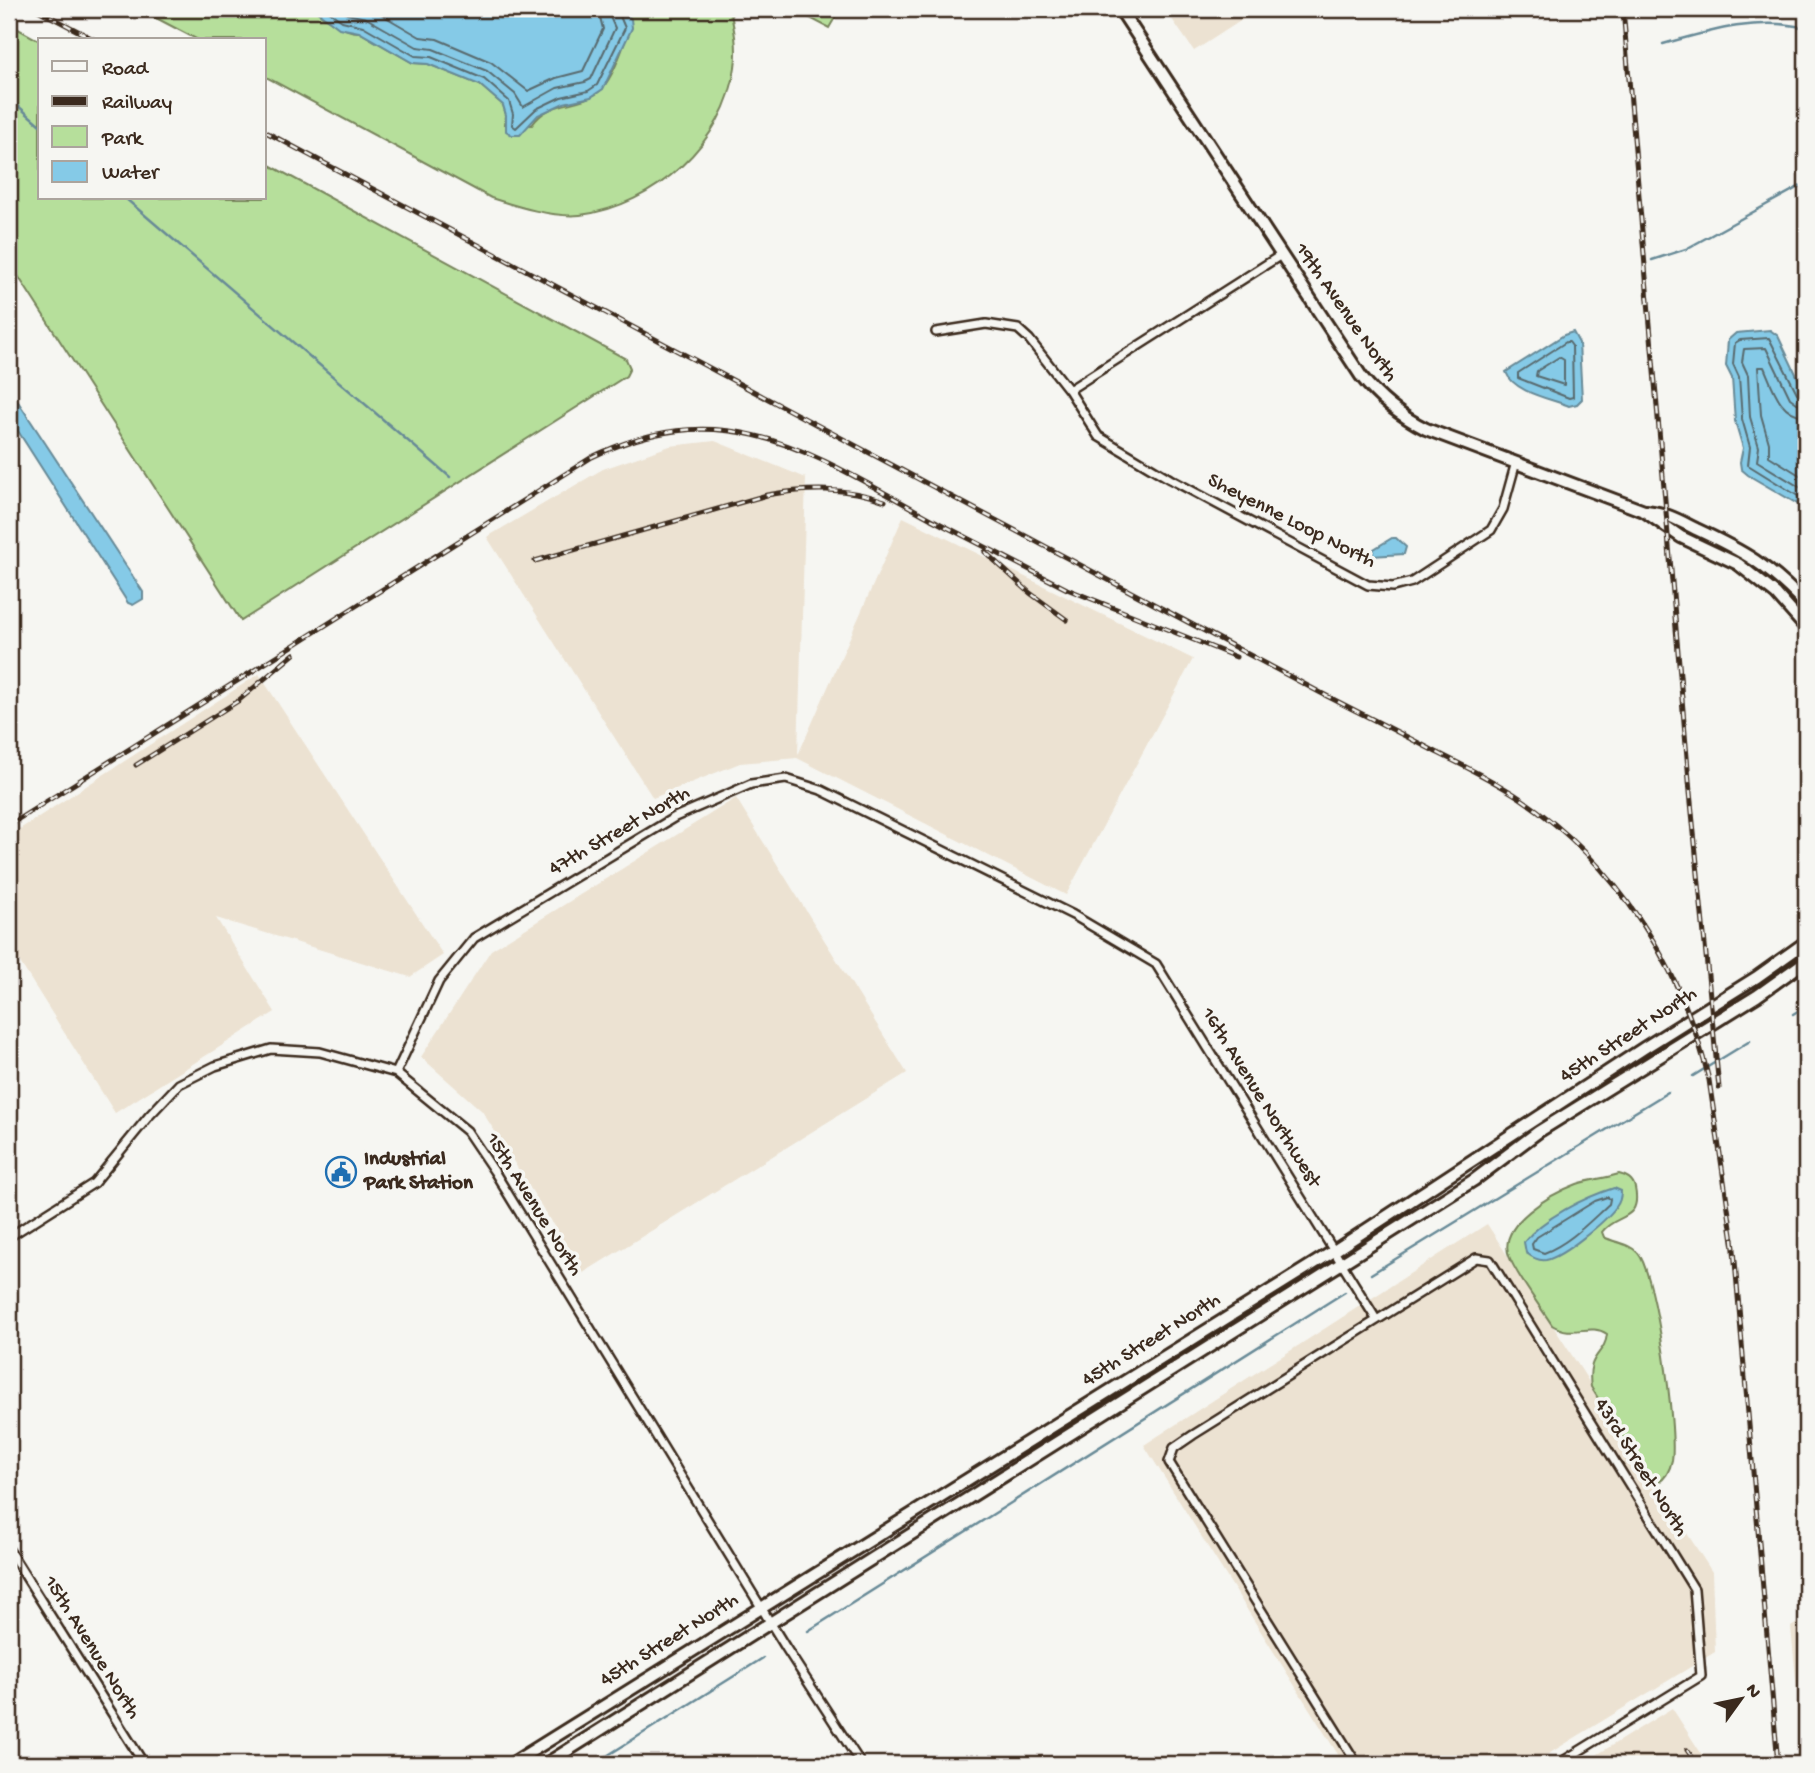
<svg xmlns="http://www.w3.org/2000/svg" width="1815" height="1773" font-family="'Gochi Hand',sans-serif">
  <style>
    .built { fill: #ece2d2 }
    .green { fill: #b6df9b; stroke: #78845c; stroke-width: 2 }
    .water { fill: #85cae7; stroke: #678a97; stroke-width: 2 }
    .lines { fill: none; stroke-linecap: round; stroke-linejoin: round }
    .shore { stroke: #596a6e; stroke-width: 2 }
    .stream { stroke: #678a97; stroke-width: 2.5 }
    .street-casing { stroke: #3b2a1e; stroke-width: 12 }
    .secondary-casing { stroke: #3b2a1e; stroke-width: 16 }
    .street { stroke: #f6f6f2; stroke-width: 7 }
    .secondary { stroke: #f6f6f2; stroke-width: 10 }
    .rail-casing { stroke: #3b2a1e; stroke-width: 5 }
    .rail { stroke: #f6f6f2; stroke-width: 2.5; stroke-dasharray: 8; stroke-linecap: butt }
    .labels { text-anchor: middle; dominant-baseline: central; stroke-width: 7; stroke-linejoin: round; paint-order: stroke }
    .street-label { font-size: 21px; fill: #3b2a1e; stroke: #f6f6f2 }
    .poi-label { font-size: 21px; font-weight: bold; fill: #3b2a1e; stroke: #f6f6f2; text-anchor: start }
  </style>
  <rect width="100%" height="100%" fill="#f6f6f2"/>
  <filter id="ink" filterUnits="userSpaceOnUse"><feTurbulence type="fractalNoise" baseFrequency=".0143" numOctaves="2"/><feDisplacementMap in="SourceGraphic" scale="14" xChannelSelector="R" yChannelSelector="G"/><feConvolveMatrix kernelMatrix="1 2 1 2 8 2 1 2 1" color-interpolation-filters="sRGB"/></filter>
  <g filter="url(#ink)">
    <path class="built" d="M1165,9H1259L1194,51Z
      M715,441L806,478L798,755L903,517L1193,659L1066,895L797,758L740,763L653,798L487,537L603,469L670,446Z
      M259,674L443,955L410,977L216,918L275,1012L115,1113L9,945V836Z
      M736,798L907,1073L583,1273L482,1111L421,1057L491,950Z
      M1487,1224L1712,1572L1715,1652L1532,1764H1344L1144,1445Z
      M1806,1617V1764H1804L1791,1627Z
      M1672,1708L1708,1764H1582Z"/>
    <path class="green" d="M139,9H314C324,18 345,33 359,32L413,63L428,64L480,85L503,105L506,115L505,124L532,125C548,101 573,107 594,95C612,86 627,38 631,19L622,9H730C734,28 738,47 735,67C726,142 654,206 580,215C554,218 516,206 491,198L264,76V40H198Z
      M793,9H840L829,28Z
      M9,24L40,41V198H264V162L626,359L630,368L626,376L241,621L9,262Z
      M1619,1174C1627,1176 1633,1179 1635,1188C1642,1222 1616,1213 1602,1232L1604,1237C1615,1243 1629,1243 1638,1253C1656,1274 1677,1431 1672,1460C1670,1470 1666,1478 1658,1483L1640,1466L1591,1387C1586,1353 1605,1356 1607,1334C1589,1322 1574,1339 1552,1325C1540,1306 1516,1275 1509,1256C1497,1224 1553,1193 1577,1184C1590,1180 1605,1178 1619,1174Z"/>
    <path class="water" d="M314,9H622L631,19L632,28L603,89L591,97L564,103L538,115L520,135H512L506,131V115L503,105L480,85L428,64L413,63L359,32L339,28Z
      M1770,330L1778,336L1806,395V509L1748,475L1741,469L1740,462L1743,448L1735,421L1732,378L1726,366L1728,340L1736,333Z
      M1573,332L1579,343L1582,399L1577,404L1569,406C1551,399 1513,392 1506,372L1564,335Z
      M9,388L143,592V599L133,605L128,603L9,417Z
      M1392,538H1396L1406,547L1404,554L1372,556L1374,549Z
      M1614,1188L1621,1191C1621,1197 1620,1202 1616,1207C1606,1221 1563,1257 1546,1260C1538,1261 1532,1257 1526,1253L1524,1242C1543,1218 1585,1197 1614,1188Z"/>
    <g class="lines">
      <path class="shore" d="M325,9L342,21L363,26L415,56L431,57L484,79L509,101L513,114L512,125L516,128L536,109L561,97L588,91L597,85L625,28L617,9
        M340,9L347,14L366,18L417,47L433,49L487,71L515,94L523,107L557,88L585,82L591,79L615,28L610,17L608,9
        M372,9L420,37L437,39L491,62L528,91L556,78L583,71L603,29L598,9
        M1566,342H1569L1572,346L1573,397L1569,398L1518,378V373Z
        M1559,357L1564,360V385L1536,376L1537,371Z
        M1806,396L1797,393L1769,338L1740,340L1735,343L1733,364L1739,377L1742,419L1750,447L1748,465L1806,501
        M1806,405L1797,403L1790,398L1766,348L1744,349L1742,362L1748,375L1750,417L1759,447L1757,461L1806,491
        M1806,416C1780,415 1773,388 1764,367H1758L1761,415L1769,443V456L1806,479
        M1607,1197L1610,1199L1609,1204C1589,1222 1570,1243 1544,1253L1533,1249L1532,1244L1537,1237L1595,1201Z"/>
      <path class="stream" d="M1663,44C1709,31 1759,16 1806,28
        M9,98L40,125
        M125,198L450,477
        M1652,260L1686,249L1806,183
        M1793,1014L1806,1006
        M1693,1076L1750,1041
        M1371,1274L1668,1092
        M808,1631L1345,1292
        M594,1764L763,1658"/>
      <g class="street-casing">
        <path id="street" d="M936,332L986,324L1018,329L1029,339L1069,390L1098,436L1170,479L1368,585L1393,587L1412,582L1491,530L1503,509L1516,462
          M1069,390L1281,255
          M396,1073L439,981L474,938L675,817L751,784L786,779L821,790L1073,915L1156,964L1376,1319
          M9,1237L94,1183L149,1116L179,1084L215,1066L271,1049L320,1052L396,1073L467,1131L494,1171L786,1648L861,1764
          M9,1550L144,1764
          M1357,1764L1169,1462L1174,1448L1193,1435L1476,1258L1490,1260L1694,1589L1701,1676L1558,1764"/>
      </g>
      <g class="secondary-casing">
        <path id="secondary" d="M1120,9L1361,376C1379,399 1400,416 1426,429L1644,511L1681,537L1738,564L1776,594L1806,628
          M1646,511C1669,514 1676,519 1696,529C1743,551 1770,566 1806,605
          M511,1764L1334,1251L1644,1048L1757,977L1806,942
          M546,1764L1474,1180L1538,1132L1757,996L1806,961"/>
      </g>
      <use href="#street" class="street"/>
      <use href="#secondary" class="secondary"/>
      <g class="rail-casing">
        <path id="rail" d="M36,9L95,40
          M1623,9L1690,792L1719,1088
          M264,131L1321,693C1360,713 1398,732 1436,752C1464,766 1493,780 1520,798C1617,864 1682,966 1709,1080L1734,1248
          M931,519L1067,589L1236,657
          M985,552L1030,593L1067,620
          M535,561L767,495C807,488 846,487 885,501
          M136,765L238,701L294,654
          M9,825L592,457C730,390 817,457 937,522
          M1733,1238L1778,1764
          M1687,1750L1697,1764"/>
      </g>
      <use href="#rail" class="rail"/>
    </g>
  </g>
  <defs>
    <g id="civic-ring" transform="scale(1.575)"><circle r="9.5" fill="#f6f6f2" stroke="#1f6fb2" stroke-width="1.5"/><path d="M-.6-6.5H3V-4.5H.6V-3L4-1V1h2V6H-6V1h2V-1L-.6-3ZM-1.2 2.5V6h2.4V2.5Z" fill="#1f6fb2"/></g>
  </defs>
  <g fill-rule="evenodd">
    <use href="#civic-ring" x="341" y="1172"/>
  </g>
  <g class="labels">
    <g class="street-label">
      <text transform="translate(1345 313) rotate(55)">19th Avenue North</text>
      <text transform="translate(1291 522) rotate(27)">Sheyenne Loop North</text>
      <text transform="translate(620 832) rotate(-30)">47th Street North</text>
      <text transform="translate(1629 1036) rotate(-33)">45th Street North</text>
      <text transform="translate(1260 1098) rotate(58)">16th Avenue Northwest</text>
      <text transform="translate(533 1205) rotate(58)">15th Avenue North</text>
      <text transform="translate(1152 1341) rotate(-32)">45th Street North</text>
      <text transform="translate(1640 1468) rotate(58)">43rd Street North</text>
      <text transform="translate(670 1641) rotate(-32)">45th Street North</text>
      <text transform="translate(91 1648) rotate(58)">15th Avenue North</text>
    </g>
    <g class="poi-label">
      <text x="364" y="1160">Industrial<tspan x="364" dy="24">Park Station</tspan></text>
    </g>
  </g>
  <rect width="1815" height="1773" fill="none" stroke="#f6f6f2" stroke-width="35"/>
  <rect x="18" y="18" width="1780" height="1738" fill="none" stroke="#3b2a1e" stroke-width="2.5" filter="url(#ink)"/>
  <rect x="38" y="38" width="228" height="161" fill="#f6f6f2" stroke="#aba49d" stroke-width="2"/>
  <rect x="52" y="61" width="35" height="10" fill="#f6f6f2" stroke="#aba49d" stroke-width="2"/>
  <text x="102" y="74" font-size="21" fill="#3b2a1e">Road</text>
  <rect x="52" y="96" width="35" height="10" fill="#3b2a1e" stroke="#aba49d" stroke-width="2"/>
  <text x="102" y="108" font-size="21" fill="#3b2a1e">Railway</text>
  <rect x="52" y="126" width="35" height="21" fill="#b6df9b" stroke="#aba49d" stroke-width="2"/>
  <text x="102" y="144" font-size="21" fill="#3b2a1e">Park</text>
  <rect x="52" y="161" width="35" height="21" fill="#85cae7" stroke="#aba49d" stroke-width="2"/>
  <text x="102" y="178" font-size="21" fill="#3b2a1e">Water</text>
  <g transform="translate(1741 1699) rotate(57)" stroke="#f6f6f2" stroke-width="5" paint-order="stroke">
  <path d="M0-5L12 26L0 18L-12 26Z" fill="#3b2a1e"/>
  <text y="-10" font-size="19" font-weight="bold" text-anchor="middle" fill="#3b2a1e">N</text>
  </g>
</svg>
